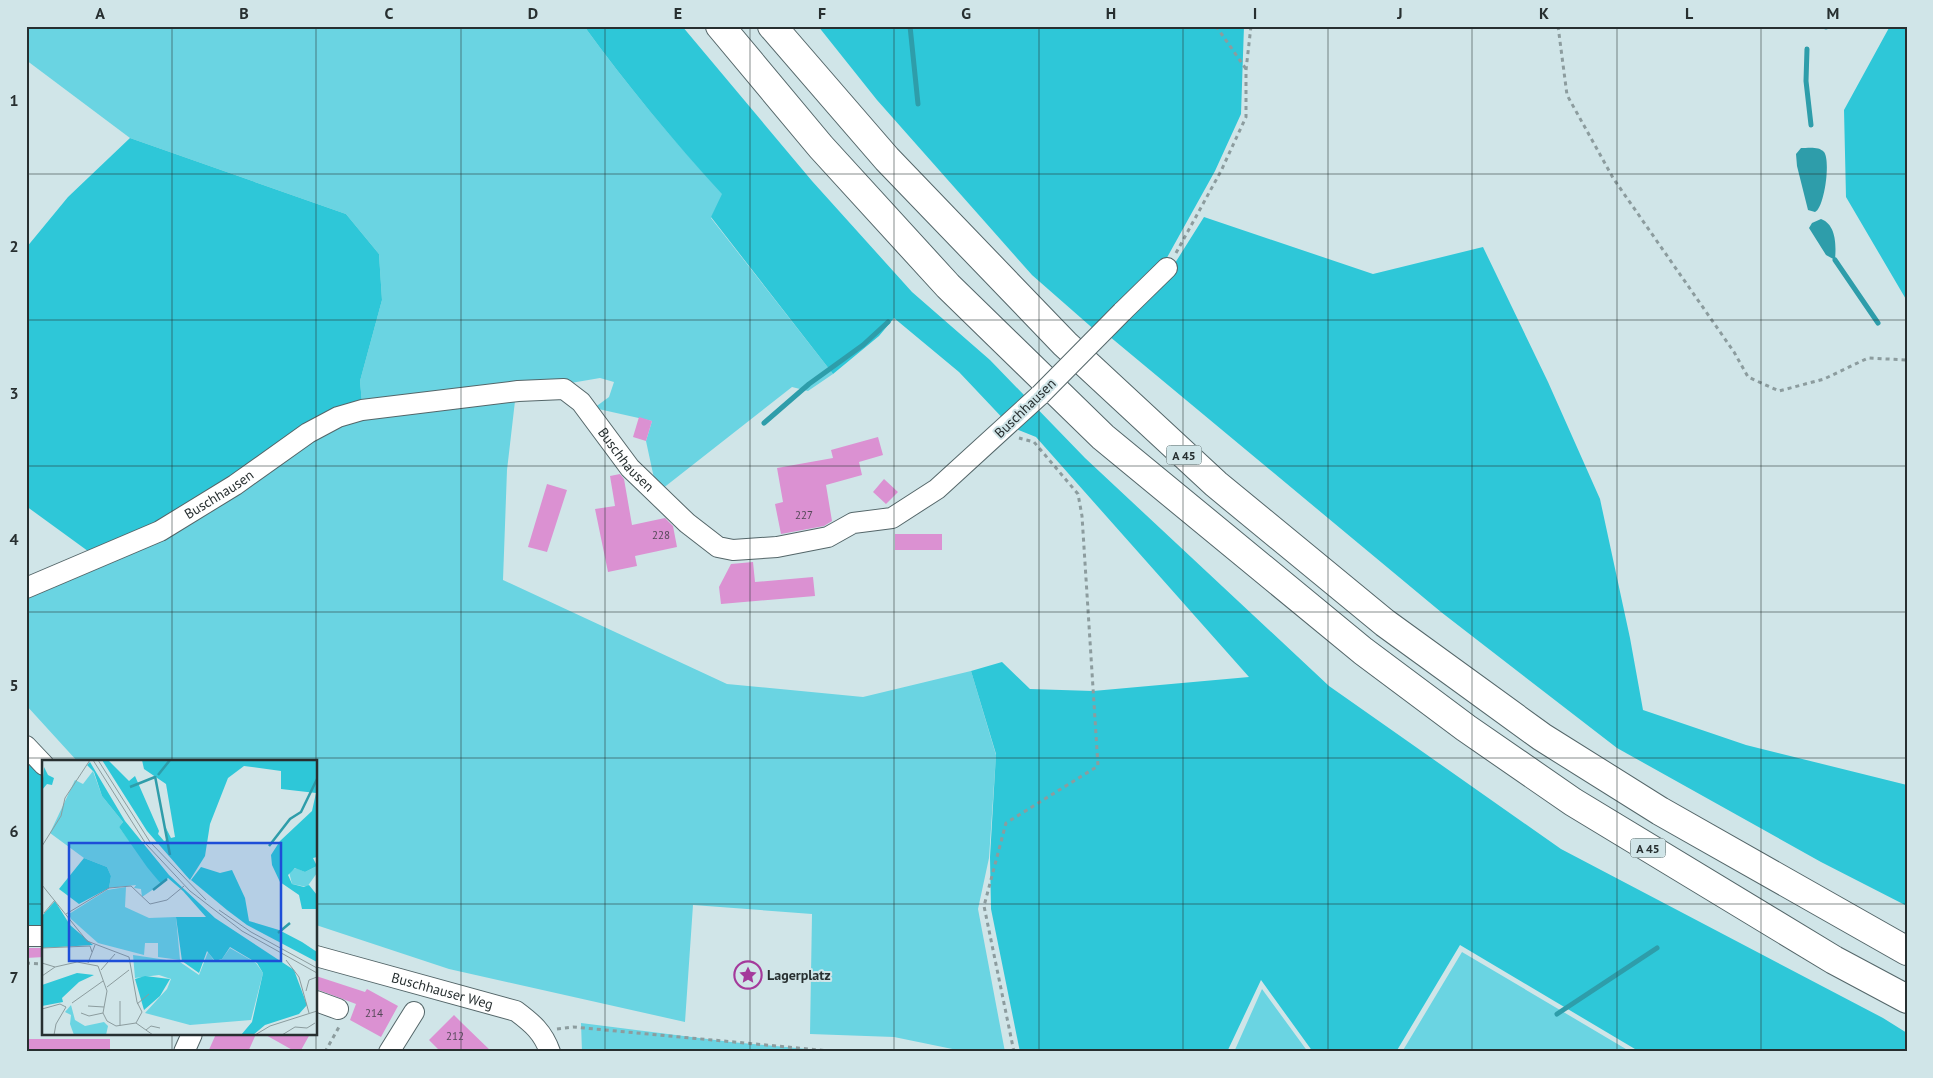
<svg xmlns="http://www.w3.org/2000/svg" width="1933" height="1078" font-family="'PT Sans',sans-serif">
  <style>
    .green { fill: #6ad4e2 }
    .forest { fill: #2ec7d8 }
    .water { fill: #2e9daa }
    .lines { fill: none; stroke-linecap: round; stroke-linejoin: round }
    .stream { stroke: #2e9daa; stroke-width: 5 }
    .building { fill: #db91d2 }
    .minor-casing { stroke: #546669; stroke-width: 22 }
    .highway-casing { stroke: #546669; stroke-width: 30 }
    .path { stroke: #8c9c9e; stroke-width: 3; stroke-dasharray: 4 4; stroke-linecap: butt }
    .minor { stroke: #fff; stroke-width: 20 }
    .highway { stroke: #fff; stroke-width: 28 }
    .minor-bridge-casing { stroke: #546669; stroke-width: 22; stroke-linecap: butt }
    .minor-bridge { stroke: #fff; stroke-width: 20 }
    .grid { fill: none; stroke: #272f30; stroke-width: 1; stroke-opacity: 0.55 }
    .labels { text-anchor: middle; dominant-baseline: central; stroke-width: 4; stroke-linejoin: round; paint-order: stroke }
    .number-label { font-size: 11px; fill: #544858 }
    .shield { fill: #d0e5e8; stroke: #5a6667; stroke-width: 1 }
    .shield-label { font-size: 12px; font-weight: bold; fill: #272f30 }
    .street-label { font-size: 14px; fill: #272f30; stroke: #d0e5e8 }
    .poi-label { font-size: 14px; font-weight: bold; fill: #272f30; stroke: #d0e5e8; text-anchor: start }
    .inset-river { fill: none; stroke: #2e9daa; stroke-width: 2.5 }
    .inset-road { fill: none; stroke: #8c9c9e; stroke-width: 1 }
    .view { fill: #1d4ed8; fill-opacity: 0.15; stroke: #1d4ed8; stroke-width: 2.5 }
    .inset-edge { fill: none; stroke: #272f30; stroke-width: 2.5 }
    .neatline { fill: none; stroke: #272f30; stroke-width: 2 }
    .grid-label { font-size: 16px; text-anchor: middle; font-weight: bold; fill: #272f30 }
  </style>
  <rect width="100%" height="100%" fill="#d0e5e8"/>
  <path class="green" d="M26,26H584C627,85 673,141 723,194L711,218L833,374L808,391L792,387L662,489L655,483L646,441L652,421L594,408L609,397L614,382L600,378L565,384L362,403L360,381L382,300L379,254L346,214L130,138L26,60Z
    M515,401L507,470L503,580L727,684L863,697L971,671L996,755L989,858L978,909L1005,1052H967L894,1037L810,1034L812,914L693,905L685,1022L449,969L316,925V762H78L26,705V598L339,422Z
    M1462,952L1631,1052H1402Z
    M1262,989L1308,1052H1234Z
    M581,1023L731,1042L839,1052H582Z"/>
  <path class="forest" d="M584,26H682L812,181L912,292L990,360L1085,458L1329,686L1561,849L1883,1018L1907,1033V1052H1640L1460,945L1396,1052H1313L1261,980L1227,1052H1020L991,909L990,857L996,754L971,671L1002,662L1030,689L1093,691L1249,677L1036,437L1011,427L959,372L894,318L879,336L833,374L711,217L722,194C673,141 627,85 584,26Z
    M818,26H1244L1241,114L1215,171L1164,263L1097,332L1032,275L877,100Z
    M1890,26H1907V301L1846,197L1844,110Z
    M130,138L346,214L379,254L382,300L360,381L362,403L156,526L92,554L26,506V248L68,197Z
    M1204,217L1373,274L1483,247L1548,382L1600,499L1630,638L1643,710L1746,745L1907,785V906L1821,862L1617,748L1441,612L1109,336L1170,271Z
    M26,759L44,777V927L26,926Z"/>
  <path class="water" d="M1801,148C1808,148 1819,146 1824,152C1831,161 1824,209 1815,212L1808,210L1797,166L1796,154Z
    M1821,219C1837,225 1836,247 1835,260L1826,255L1809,228L1812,223Z"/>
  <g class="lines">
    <path class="stream" d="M910,26L918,104
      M1826,27V26
      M1807,49L1806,81L1811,125
      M1835,260L1878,323
      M764,423L809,384L863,345L888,322
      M1557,1014L1657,948"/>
  </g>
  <path class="building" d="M639,417L652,421L646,441L633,437Z
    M878,437L883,455L859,462L862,475L826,485L832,521L824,526L781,534L775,504L783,502L777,468L833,458L831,450Z
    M620,474L624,479L632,525L665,518L673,526L677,547L635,556L637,566L608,572L595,509L615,506L610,476Z
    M884,479L898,492L886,504L873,492Z
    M547,484L567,490L547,552L528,547Z
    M895,534H942V550H895Z
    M753,562L755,582L813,577L815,596L721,604L719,587L731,564Z
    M26,948H44V957L26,958Z
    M316,976L365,992L367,989L398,1006L381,1037L350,1020L356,1004L316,989Z
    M454,1015L463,1024L492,1052H441L429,1040Z
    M216,1034H256L248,1052H208Z
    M264,1034H310L300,1052H296Z
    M26,1039H110V1052H26Z"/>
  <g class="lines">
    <g class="minor-casing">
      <g id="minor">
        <path d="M1122,312L1167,268"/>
        <path id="s1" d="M26,588L160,531L235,485L308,433L338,417L362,410L518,391L564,389L581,402L630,468L687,523L718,547L733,550L777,547L828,537L853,523L892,518L937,489L1040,395"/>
        <path d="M26,746L44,765"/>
        <path d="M26,936H44"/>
        <path id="s2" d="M316,956L516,1011C532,1023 543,1032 550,1052"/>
        <path d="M316,1001L338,1009"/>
        <path d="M184,1052L192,1034"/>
        <path d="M389,1052L414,1012"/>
      </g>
    </g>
    <g class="highway-casing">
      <path id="highway" d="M720,26L821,147L948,286L1103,437L1363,651L1466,728L1573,802L1834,960L1907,999
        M772,26L887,159L1065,344L1216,484L1385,623L1542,737L1660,811L1907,951"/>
    </g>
    <path class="path" d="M1216,26L1246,69
      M1558,26L1567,95L1613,178L1734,352L1748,377L1779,391L1824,379L1868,358L1907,360
      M1176,253L1221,171L1246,117V70L1251,26
      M26,963L44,964
      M557,1029L573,1027L841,1052
      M325,1052L339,1027
      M1014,1052L984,906L1006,823L1098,766L1082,516L1078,494L1034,442L1019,438"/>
    <use href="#minor" class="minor"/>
    <use href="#highway" class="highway"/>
    <g class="minor-bridge-casing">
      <path id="minor-bridge" d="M1040,395L1122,312"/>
    </g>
    <use href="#minor-bridge" class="minor-bridge"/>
  </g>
  <path class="grid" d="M172,26V762M316,26V1052M461,26V1052M605,26V1052M750,26V1052M894,26V1052M1039,26V1052M1183,26V1052M1328,26V1052M1472,26V1052M1617,26V1052M1761,26V1052M26,174H1907M26,320H1907M26,466H1907M26,612H1907M26,758H1907M26,904H44M316,904H1907M172,1034V1052"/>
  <defs>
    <g id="sight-ring" transform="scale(1.4375)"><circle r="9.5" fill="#d0e5e8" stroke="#a43a9b" stroke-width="1.5"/><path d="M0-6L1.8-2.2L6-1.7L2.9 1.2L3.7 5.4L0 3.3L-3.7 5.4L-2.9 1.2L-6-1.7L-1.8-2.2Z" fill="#a43a9b"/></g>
  </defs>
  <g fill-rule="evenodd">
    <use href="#sight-ring" x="748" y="975"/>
  </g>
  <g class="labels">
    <g class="number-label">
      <text x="804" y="515">227</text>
      <text x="661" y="535">228</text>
      <text x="374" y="1013">214</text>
      <text x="455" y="1036">212</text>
    </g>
    <g class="shield">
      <rect x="1166.5" y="445.5" width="35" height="19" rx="4"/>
      <rect x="1630.5" y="838.5" width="35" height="19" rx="4"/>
    </g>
    <g class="shield-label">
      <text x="1184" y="455">A 45</text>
      <text x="1648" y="848">A 45</text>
    </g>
    <g class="street-label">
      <text transform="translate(1025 408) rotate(-44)">Buschhausen</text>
      <text stroke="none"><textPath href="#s1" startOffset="680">Buschhausen</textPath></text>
      <text stroke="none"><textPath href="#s1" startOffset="215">Buschhausen</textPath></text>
      <text stroke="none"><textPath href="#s2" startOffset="131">Buschhauser Weg</textPath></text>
    </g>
    <g class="poi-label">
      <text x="767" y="975">Lagerplatz</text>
    </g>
  </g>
  <g transform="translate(42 760)">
    <rect width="275" height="275" fill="#d0e5e8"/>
    <path d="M51,11L60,36L81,62L77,67L119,124L100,137L99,129L92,128L94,125L67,128L69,116L65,107L42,98L8,73L33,20L41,24ZM275,106V113L265,127L250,124L247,112L254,108L263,112ZM84,127L83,147L107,158L134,157L138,200L116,197V183H103L102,195L56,183L29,159L27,154L65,130ZM188,188L214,203L221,213L209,260L148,265L103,253L125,229L129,219L117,215L93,218L91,195L138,202L157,215L166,192L173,202L180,199ZM29,245L33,260L43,266L62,262L66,266L64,275H32L28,264L29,255L23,252Z" fill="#6ad4e2"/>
    <path d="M60,0H66L87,21L93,16L117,71L116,74L122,81L125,80L124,68L129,78L133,77L124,24L102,9L100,0H275V97L271,98L275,106L263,112L253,108L246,115L250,124L262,127L267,125L275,135V149H260L257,135L238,122L230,105L229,95L238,81L270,51L274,33L239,29V11L202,6L186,18L168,64L163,96L148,120L105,71ZM48,2L83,61L127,115L173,158L252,210L265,245L257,254L223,265L211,275H199L210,262L221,213L215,203L188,187L180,199L173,201L165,191L157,213L140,201L134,157H164L141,131L126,118L119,124L105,107L77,67L81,62L60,36L52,12L45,5ZM2,7L6,15L12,18L10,25L5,24L0,30ZM42,98L65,107L69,116L67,128L37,144L17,129ZM159,107L178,113L190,110L203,138L207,161L237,170L260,182L275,192V202L205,165L185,150L149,120ZM13,141L28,165L51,185L0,188V156ZM35,213L52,215L37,222L20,238L21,242L0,246V225ZM103,216L128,219L118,236L102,250L93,219Z" fill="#2ec7d8"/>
    <path class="inset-river" d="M116,15L128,0M113,16L128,95M88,27L113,17M227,86L248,59L259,52L275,19M111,130L125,119M236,173L248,163"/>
    <path class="inset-road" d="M51,0L104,84L148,131L200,171L275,213M56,0L108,82L164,140M0,86L19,56L23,38L48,0M0,125L45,181L87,197L95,242L100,252L94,263M177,150L209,172L275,208M2,153L13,140M24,154L67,128L89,126L108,144L125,140L142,126M0,188L48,186L50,192M244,200L257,217L267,253M0,203L13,207L35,202L56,206L65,231L61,253L65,261L74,266L94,263M46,203L53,185M59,210L73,194M0,216L13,207M65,227L87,210M264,231L267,220L275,217M78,241V266M30,243L61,221M95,244L107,234M46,246L62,247M0,249L18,244L24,247L14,264L12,275M39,253L47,256L61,253M94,263L111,275M104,270L109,266L118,268M213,275L228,266L275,251M240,275L253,267L265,268L273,263"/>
    <path class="view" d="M27,83H239V201H27Z"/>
    <rect width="275" height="275" class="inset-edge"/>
  </g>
  <rect width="1933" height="1078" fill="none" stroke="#d0e5e8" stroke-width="55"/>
  <rect x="28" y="28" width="1878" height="1022" class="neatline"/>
  <g class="grid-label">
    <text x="100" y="19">A</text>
    <text x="244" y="19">B</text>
    <text x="389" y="19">C</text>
    <text x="533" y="19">D</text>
    <text x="678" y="19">E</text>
    <text x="822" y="19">F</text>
    <text x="966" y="19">G</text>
    <text x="1111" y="19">H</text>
    <text x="1255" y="19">I</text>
    <text x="1400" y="19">J</text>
    <text x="1544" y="19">K</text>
    <text x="1689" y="19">L</text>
    <text x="1833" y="19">M</text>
    <text x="14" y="106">1</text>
    <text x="14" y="252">2</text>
    <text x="14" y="399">3</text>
    <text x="14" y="545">4</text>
    <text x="14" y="691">5</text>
    <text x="14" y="837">6</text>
    <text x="14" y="983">7</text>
  </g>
</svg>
